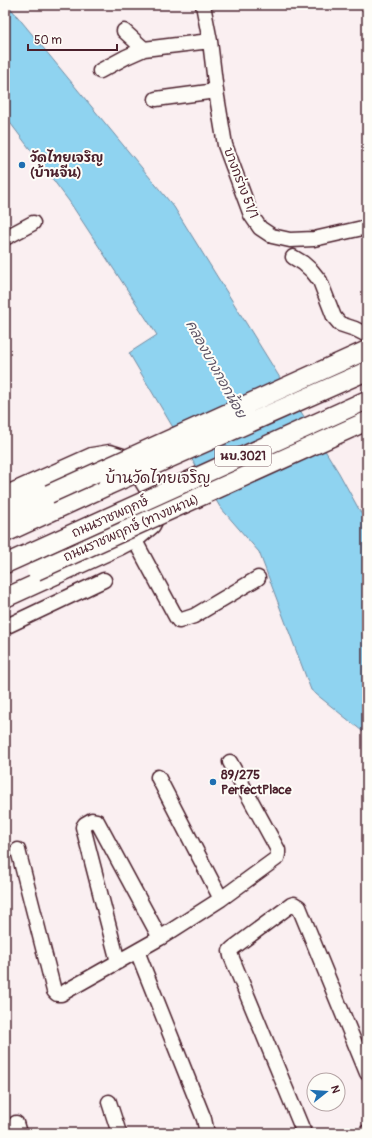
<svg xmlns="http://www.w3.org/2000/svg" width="372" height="1138" font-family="Pangolin,'Playpen Sans Thai',sans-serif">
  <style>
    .water { fill: #8fd3f0; stroke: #738ba1 }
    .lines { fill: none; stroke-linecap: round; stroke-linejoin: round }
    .minor-casing { stroke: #4a1f2b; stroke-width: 17 }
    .major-casing { stroke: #4a1f2b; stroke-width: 21 }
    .minor { stroke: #fdfcf7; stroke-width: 14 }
    .major { stroke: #fdfcf7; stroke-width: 18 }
    .major-bridge-casing { stroke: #4a1f2b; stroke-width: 21; stroke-linecap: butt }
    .major-bridge { stroke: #fdfcf7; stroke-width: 18 }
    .poi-dot { fill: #1f6fb2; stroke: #fdfcf7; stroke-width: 1.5 }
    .labels { text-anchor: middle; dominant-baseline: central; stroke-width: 4; stroke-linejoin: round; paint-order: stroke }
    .shield { fill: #fdfcf7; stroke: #806168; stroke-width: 1 }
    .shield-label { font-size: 12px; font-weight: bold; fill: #4a1f2b }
    .poi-label { font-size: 13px; font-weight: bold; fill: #4a1f2b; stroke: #fdfcf7; text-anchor: start }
    .street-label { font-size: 13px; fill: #4a1f2b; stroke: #fdfcf7 }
    .water-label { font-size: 14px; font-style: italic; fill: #5f5566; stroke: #fdfcf7 }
    .quarter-label { font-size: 15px; fill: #4a1f2b; stroke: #fdfcf7 }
  </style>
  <rect width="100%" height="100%" fill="#faeff1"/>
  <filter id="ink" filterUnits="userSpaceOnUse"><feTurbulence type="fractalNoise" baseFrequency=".025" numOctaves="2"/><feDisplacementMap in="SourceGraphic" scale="8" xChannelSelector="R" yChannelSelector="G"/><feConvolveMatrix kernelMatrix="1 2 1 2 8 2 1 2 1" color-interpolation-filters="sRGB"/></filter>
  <g filter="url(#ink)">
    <path class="water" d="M5,5H8L174,207L339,473L367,524V735L311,690L259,552L220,507L129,353L157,335L69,201L5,116Z"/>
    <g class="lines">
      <g class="minor-casing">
        <path id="minor" d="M203,5L210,41L216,91L225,145L251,215L260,228L272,236L290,240L314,239L367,227
          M124,31L144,49
          M100,71L126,57L144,49L210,41
          M156,99L216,91
          M5,238L33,223
          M293,257L303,263L312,271L320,281L334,317L340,324L355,329L367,335
          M134,539L176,617L179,621L194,616L258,578
          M5,627L104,580
          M158,777L221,899
          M18,850L54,991L57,994H61L160,938L221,899L277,858L278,854V850L230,762
          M137,951L204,1119L207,1133
          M118,962L83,827L85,824L92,820L97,821L160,938
          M109,1102L119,1133
          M16,1123L19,1133
          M304,1133L231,956L230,951L233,948L291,905L294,904L299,907L367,1073
          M366,1133L367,1132"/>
      </g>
      <g class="major-casing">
        <path id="major" d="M5,496L92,457L110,454L126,459L136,468L150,491L156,504V515L151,525L138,536L119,546L5,598
          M5,514L49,494
          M5,533L107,486
          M5,564L120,512"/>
      </g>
      <use href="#minor" class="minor"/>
      <use href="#major" class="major"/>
      <g class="major-bridge-casing">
        <path id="major-bridge" d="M107,486L367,371
          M49,494L367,350
          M120,512L367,400
          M36,571L367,421"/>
      </g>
      <use href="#major-bridge" class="major-bridge"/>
    </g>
  </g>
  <g class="poi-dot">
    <circle cx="22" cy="165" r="4"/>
    <circle cx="213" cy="782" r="4"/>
  </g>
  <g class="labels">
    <rect class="shield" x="215" y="446" width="56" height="20" rx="3"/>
    <g class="shield-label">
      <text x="243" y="456">นบ.3021</text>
    </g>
    <g class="poi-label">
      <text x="30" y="158">วัดไทยเจริญ<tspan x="30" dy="15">(บ้านจีน)</tspan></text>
      <text x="221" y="775">89/275<tspan x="221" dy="15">PerfectPlace</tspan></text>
    </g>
    <g class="street-label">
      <text transform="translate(241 183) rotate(69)">บางกร่าง 51/1</text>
      <text transform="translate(110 517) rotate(-24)">ถนนราชพฤกษ์</text>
      <text transform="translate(131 528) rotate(-24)">ถนนราชพฤกษ์ (ทางขนาน)</text>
    </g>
    <g class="water-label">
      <text transform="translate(216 369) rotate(61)">คลองบางกอกน้อย</text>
    </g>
    <g class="quarter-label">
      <text x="158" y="478">บ้านวัดไทยเจริญ</text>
    </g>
  </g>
  <rect width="372" height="1138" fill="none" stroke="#fdfcf7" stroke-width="20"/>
  <rect x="10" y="10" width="352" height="1118" fill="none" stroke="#4a1f2b" stroke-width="1.5" filter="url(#ink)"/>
  <g transform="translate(326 1092) rotate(73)"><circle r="19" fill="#fdfcf7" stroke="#b5a4a5"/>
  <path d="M0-3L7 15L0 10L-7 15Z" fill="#1f6fb2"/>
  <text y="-6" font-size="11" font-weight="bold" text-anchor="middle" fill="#4a1f2b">N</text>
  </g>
  <path d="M28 44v6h89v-6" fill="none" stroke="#4a1f2b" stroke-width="2"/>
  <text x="34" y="44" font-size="12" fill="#4a1f2b" stroke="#fdfcf7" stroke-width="3" paint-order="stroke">50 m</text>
</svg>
